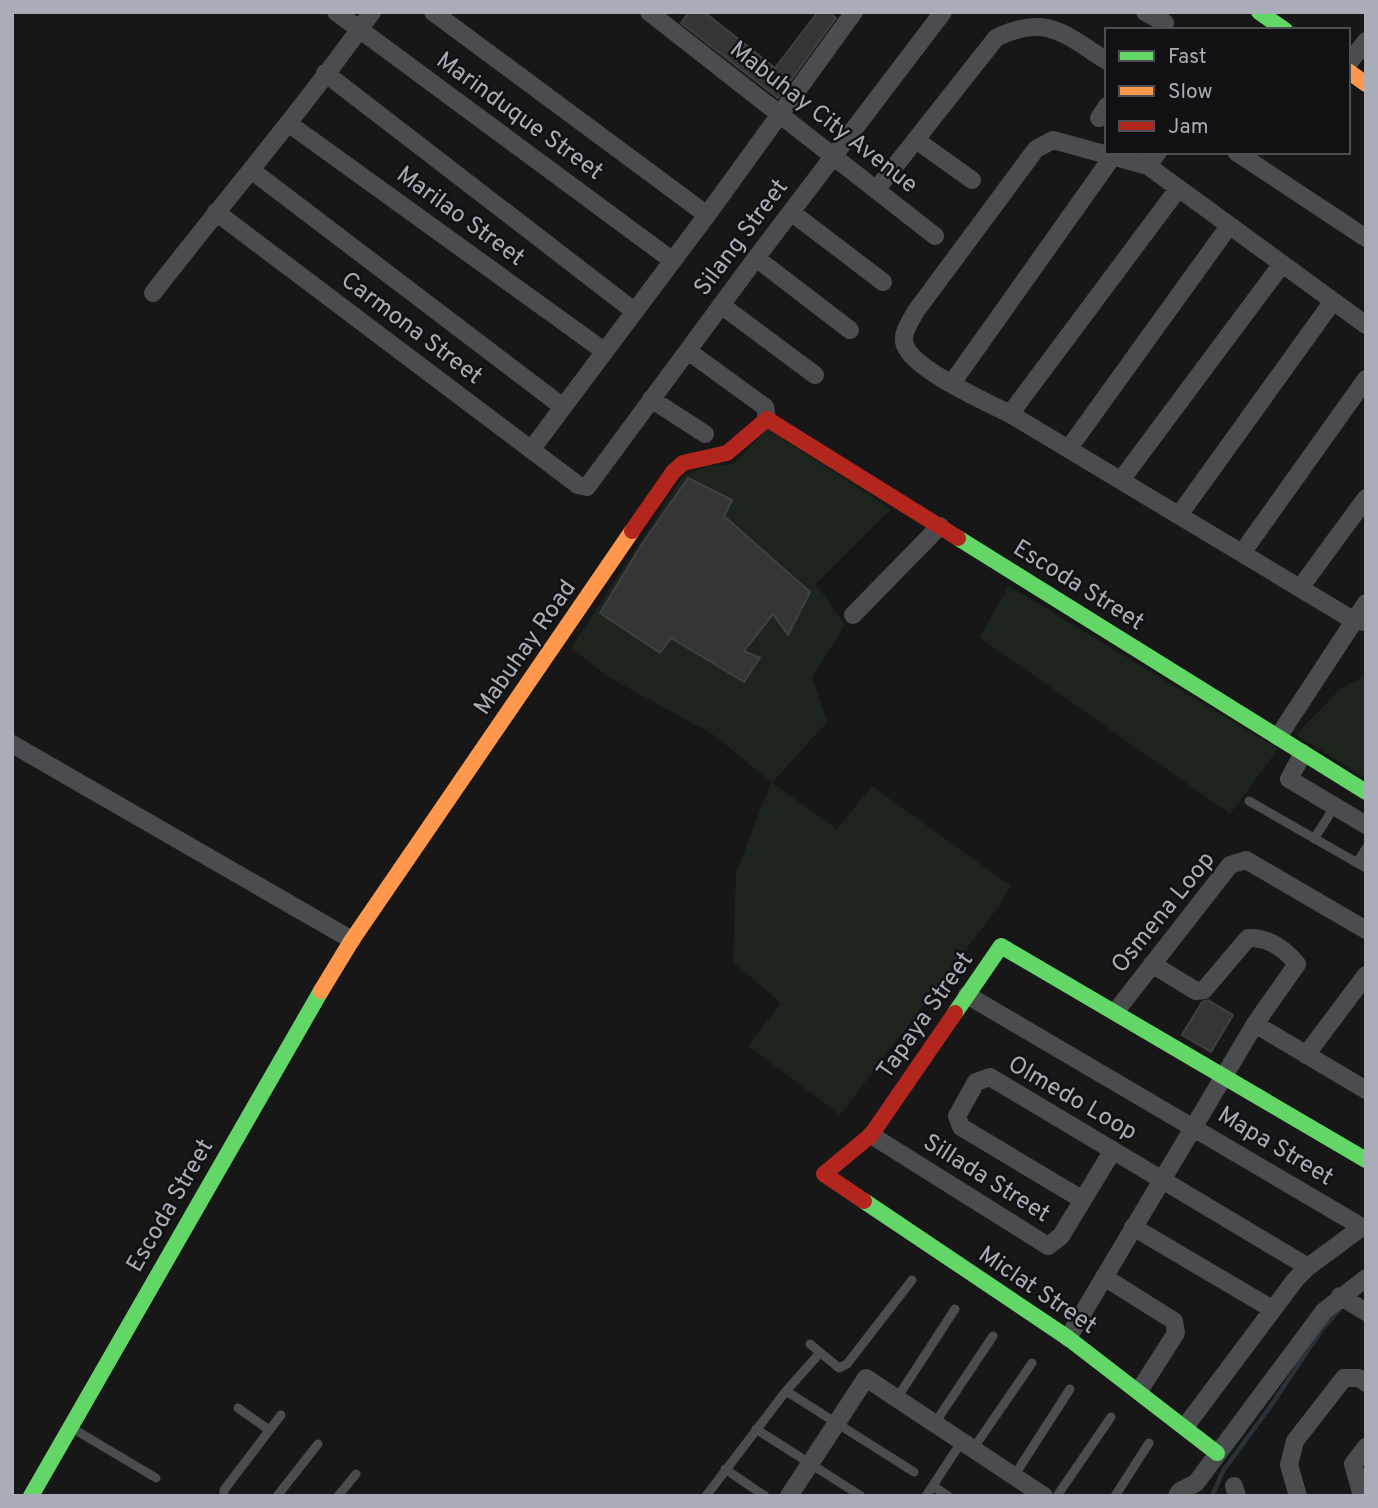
<svg xmlns="http://www.w3.org/2000/svg" width="1378" height="1508" font-family="Overpass,sans-serif">
  <style>
    .green { fill: #1d241e }
    .lines { fill: none; stroke-linecap: round; stroke-linejoin: round }
    .stream { stroke: #2a3239; stroke-width: 4.5 }
    .building { fill: #353536; stroke: #3f4043; stroke-width: 2 }
    .lane { stroke: #4b4c50; stroke-width: 9 }
    .street { stroke: #4b4c50; stroke-width: 18 }
    .fast { stroke: #63d668; stroke-width: 16 }
    .slow { stroke: #ff974d; stroke-width: 16 }
    .jam { stroke: #b3261e; stroke-width: 16 }
    .labels { text-anchor: middle; dominant-baseline: central; stroke-width: 5; stroke-linejoin: round; paint-order: stroke }
    .street-label { font-size: 24px; fill: #a8adb8; stroke: #111113 }
  </style>
  <rect width="100%" height="100%" fill="#171717"/>
  <path class="green" d="M767,429L891,509L816,584L845,625L812,677L827,722L772,783L837,829L872,786L1011,886L999,906L840,1115L748,1046L781,1003L733,962L736,873L771,782L714,735L610,678L571,648L683,476L707,466L733,464Z
    M1009,586L1278,749L1230,814L979,637Z
    M1366,675V778L1296,735L1339,690Z"/>
  <g class="lines">
    <path class="stream" d="M1212,1496L1223,1471L1270,1407L1323,1328L1340,1309"/>
  </g>
  <path class="building" d="M689,12H704L775,68L818,12H828L836,18L778,98L681,23Z
    M688,478L732,500L724,516L810,592L788,635L773,614L744,651L760,658L744,682L671,638L660,653L600,613L642,544Z
    M1208,1000L1233,1015L1211,1052L1182,1035L1202,1002Z"/>
  <g class="lines">
    <path class="lane" d="M1249,801L1366,868
      M1314,839L1335,806
      M1357,863L1366,848
      M810,1344L839,1368L847,1364L912,1280
      M786,1391L914,1472
      M897,1398L955,1309
      M238,1408L269,1430
      M935,1423L993,1336
      M72,1428L156,1478
      M756,1429L861,1496
      M973,1449L1032,1363
      M725,1469L765,1496
      M1014,1476L1070,1389
      M933,1486L948,1496
      M224,1496V1490L281,1415
      M277,1496L318,1444
      M338,1496L356,1474
      M706,1496L786,1391L820,1353
      M926,1496L962,1441
      M1057,1496L1111,1417
      M1115,1496L1149,1443"/>
    <path class="street" d="M336,12L673,261
      M433,12L707,215
      M649,12L935,236
      M1145,12L1165,23
      M1348,64L1366,41
      M325,73L634,311
      M1099,118L1107,106
      M288,123L604,351
      M916,140L972,180
      M1158,152L1148,166L1366,325
      M1236,152L1366,238
      M251,170L563,407
      M1178,189L1010,414L1353,620L1366,622
      M876,190L996,38C1046,13 1064,34 1107,61
      M216,212L578,485L587,487L756,258L943,12
      M791,212L883,282
      M756,258L850,330
      M153,293C226,199 303,109 372,12
      M721,305L815,375
      M688,351L765,407L767,419
      M952,383L1113,156
      M651,399L705,434
      M1010,414C987,402 906,367 904,341C903,331 911,320 916,311L1036,149L1053,140L1148,166
      M1069,448L1229,226
      M531,450L707,215L854,12
      M1121,480L1282,264
      M1179,515L1333,301
      M1242,553L1366,379
      M1300,588L1366,498
      M853,615L940,526
      M1278,737L1366,603
      M12,744L352,940
      M1303,753L1289,779L1366,825
      M967,995L1362,1227L1308,1267L1295,1280L1185,1427
      M1116,1011L1230,865L1246,860L1366,930
      M1255,1024L1366,1090
      M1306,1055L1366,975
      M871,1135L1048,1246L1061,1236L1113,1150
      M1083,1200L961,1127L957,1116L976,1082L990,1077L1308,1267
      M1133,1227L1272,1309
      M1104,1277L1174,1321L1176,1333L1139,1391
      M1340,1296L1366,1312
      M1068,1338L1255,1024L1297,964C1285,949 1268,937 1248,938L1204,990L1196,991L1152,964
      M1234,1486L1237,1496
      M789,1496L866,1378L1044,1496
      M1177,1496L1180,1491L1196,1483L1324,1311L1366,1278
      M1298,1496L1289,1465L1295,1441L1344,1378H1359L1366,1383
      M1362,1496L1353,1464L1366,1447"/>
    <path class="fast" d="M1259,12L1285,30
      M958,538L1366,792
      M955,1013L1001,946L1366,1160
      M864,1201L1068,1338L1217,1453
      M31,1496L321,991"/>
    <path class="slow" d="M1348,71L1366,84
      M321,991L352,940L632,531"/>
    <path class="jam" d="M632,531L673,472L683,463L727,453L767,419L958,538
      M864,1201L824,1174L871,1135L955,1013"/>
  </g>
  <g class="labels">
    <g class="street-label">
      <text transform="translate(519 117) rotate(36)">Marinduque Street</text>
      <text transform="translate(823 118) rotate(38)">Mabuhay City Avenue</text>
      <text transform="translate(460 217) rotate(36)">Marilao Street</text>
      <text transform="translate(742 238) rotate(-53)">Silang Street</text>
      <text transform="translate(411 329) rotate(37)">Carmona Street</text>
      <text transform="translate(1078 586) rotate(32)">Escoda Street</text>
      <text transform="translate(526 648) rotate(-55)">Mabuhay Road</text>
      <text transform="translate(1164 913) rotate(-51)">Osmena Loop</text>
      <text transform="translate(926 1016) rotate(-55)">Tapaya Street</text>
      <text transform="translate(1072 1099) rotate(30)">Olmedo Loop</text>
      <text transform="translate(1275 1147) rotate(31)">Mapa Street</text>
      <text transform="translate(986 1179) rotate(32)">Sillada Street</text>
      <text transform="translate(171 1206) rotate(-60)">Escoda Street</text>
      <text transform="translate(1037 1291) rotate(34)">Miclat Street</text>
    </g>
  </g>
  <rect width="1378" height="1508" fill="none" stroke="#a8adb8" stroke-width="28"/>
  <rect x="1105" y="28" width="245" height="126" fill="#111113" stroke="#4d4f55" stroke-width="2"/>
  <rect x="1119" y="51" width="35" height="10" fill="#63d668" stroke="#4d4f55" stroke-width="2"/>
  <text x="1168" y="63" font-size="21" fill="#a8adb8">Fast</text>
  <rect x="1119" y="86" width="35" height="10" fill="#ff974d" stroke="#4d4f55" stroke-width="2"/>
  <text x="1168" y="98" font-size="21" fill="#a8adb8">Slow</text>
  <rect x="1119" y="121" width="35" height="10" fill="#b3261e" stroke="#4d4f55" stroke-width="2"/>
  <text x="1168" y="133" font-size="21" fill="#a8adb8">Jam</text>
</svg>
